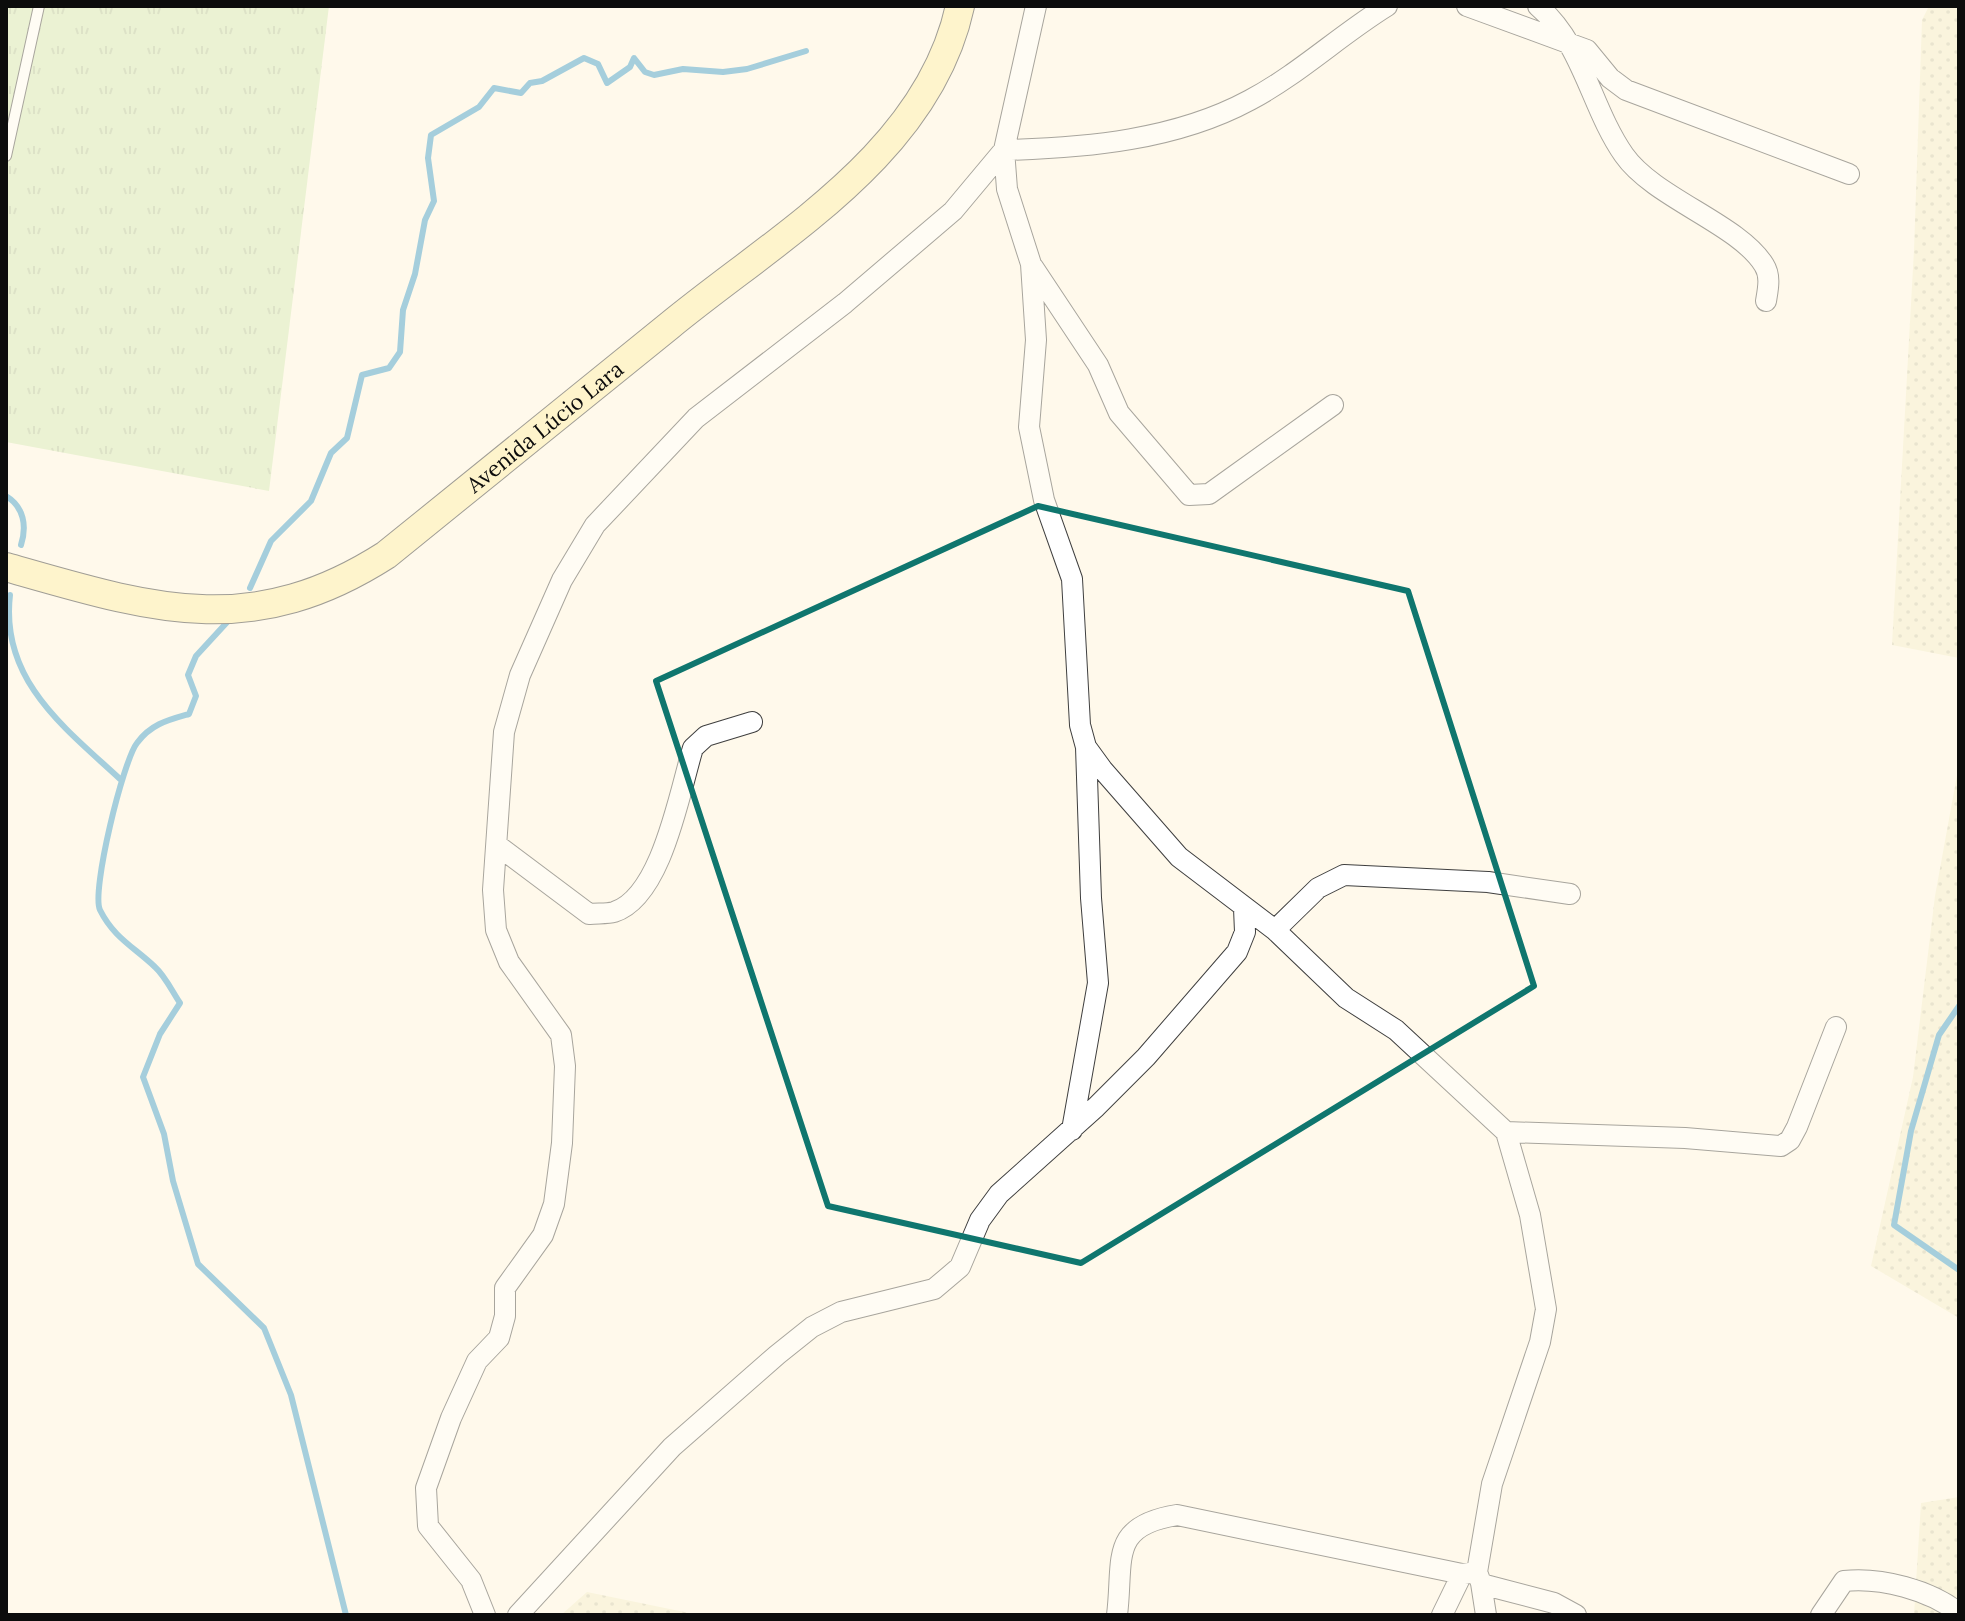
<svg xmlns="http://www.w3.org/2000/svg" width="1965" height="1621" font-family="Lora,serif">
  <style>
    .farmland { fill: url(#farmland-dots) }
    .grass { fill: url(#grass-tufts) }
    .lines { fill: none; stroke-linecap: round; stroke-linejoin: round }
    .stream { stroke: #399aca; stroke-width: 6 }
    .service-casing { stroke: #3f3f3f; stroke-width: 12 }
    .minor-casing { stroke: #3f3f3f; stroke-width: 22 }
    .secondary-casing { stroke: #2e2e2e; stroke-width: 30 }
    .service { stroke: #fff; stroke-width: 10 }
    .minor { stroke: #fff; stroke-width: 20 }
    .secondary { stroke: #fdeea7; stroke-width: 28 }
    .marked { fill: none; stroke: #0f766e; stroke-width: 6; stroke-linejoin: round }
    .labels { text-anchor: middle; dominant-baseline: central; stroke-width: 8; stroke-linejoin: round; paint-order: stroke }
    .street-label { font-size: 22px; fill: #0c0c0c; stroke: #fff }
  </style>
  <defs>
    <pattern id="farmland-dots" width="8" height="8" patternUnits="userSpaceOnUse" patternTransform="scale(2)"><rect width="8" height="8" fill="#f3eecc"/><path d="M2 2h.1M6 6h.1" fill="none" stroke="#cfcbae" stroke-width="1.8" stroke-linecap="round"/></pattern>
    <pattern id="grass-tufts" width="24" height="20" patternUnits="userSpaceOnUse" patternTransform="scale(2)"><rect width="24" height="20" fill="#d3e8b6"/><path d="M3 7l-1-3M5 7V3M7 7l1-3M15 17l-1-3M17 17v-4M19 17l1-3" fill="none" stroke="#b4c69b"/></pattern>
  </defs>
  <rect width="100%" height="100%" fill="#fff9eb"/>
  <path class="farmland" d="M1929,6H1959V658L1892,645L1914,250L1922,20Z
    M1959,764V1318L1871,1266L1913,1077L1935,896Z
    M1959,1497V1615H1914L1921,1503Z
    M587,1592L699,1615H561Z"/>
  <path class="grass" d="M6,6H329L269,491L6,442Z"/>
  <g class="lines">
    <path class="stream" d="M6,496C24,507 27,526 21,545
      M250,588L271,541L311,501L331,453L347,438L362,375L389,368L400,352L403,310L415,274L425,220L434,201L428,158L431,135L479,107L494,88L521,93L530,83L542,81L584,58L598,64L607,83L630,67L634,58L645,72L654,75L683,69L723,72L747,69L806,51
      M10,595C0,680 65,728 120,779
      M230,619L196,656L188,675L196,696L189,714C168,720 151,724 137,743C123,761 91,892 100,910C114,938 134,947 155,967C165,976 172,991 180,1003L160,1034L143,1077L164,1134L173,1181L198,1264L264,1328L291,1395L346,1615
      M1959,1006L1939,1035L1911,1131L1894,1225L1959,1270"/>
    <g class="service-casing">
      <path id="service" d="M6,156L39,6"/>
    </g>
    <g class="minor-casing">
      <path id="minor" d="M1036,6L1004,150L1007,189L1031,264L1036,340L1029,427L1044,500L1072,579L1080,725L1086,747L1102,769L1179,857L1275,930L1346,998L1396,1030L1506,1132L1530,1215L1546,1309L1540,1342L1492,1484L1477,1572L1481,1583L1489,1586L1554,1603L1576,1615
        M1467,6L1587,50L1610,78L1626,90L1849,174
        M1538,6C1583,44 1591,108 1624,155C1654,198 1739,224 1764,265C1771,276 1768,289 1766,301
        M1033,267L1098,365L1119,413L1189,495L1209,494L1333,405
        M497,845L589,914C597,913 607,914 614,912C662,897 680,790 693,748L706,736L752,722
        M1275,930L1318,888L1344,875L1488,882L1570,894
        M1072,1130L1098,983L1091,898L1086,747
        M1506,1132L1685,1138L1781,1146L1790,1140L1797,1127L1836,1027
        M1481,1583L1486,1615
        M485,1615L471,1580L428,1526L426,1488L451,1418L477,1361L499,1338L505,1316V1288L543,1235L554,1204L562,1143L565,1066L561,1035L509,962L496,930L493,890L504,732L520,675L562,580L595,525L696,418L845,303L953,211L1004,150C1086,148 1176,140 1250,100C1299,74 1340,35 1387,6
        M518,1615L672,1447L777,1355L812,1327L841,1312L934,1289L960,1267L980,1220L999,1194L1096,1107L1146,1057L1237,952L1245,932L1244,908
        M1117,1615C1124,1560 1108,1526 1177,1515L1462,1574L1477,1572
        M1442,1615L1462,1574
        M1821,1615L1844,1581C1881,1577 1930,1590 1959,1613"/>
    </g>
    <g class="secondary-casing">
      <g id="secondary">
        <path id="s1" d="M6,567C150,608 250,642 386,555C481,479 575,402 669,326C777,237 928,154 960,6"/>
      </g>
    </g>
    <use href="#service" class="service"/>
    <use href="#minor" class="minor"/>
    <use href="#secondary" class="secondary"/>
  </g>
  <path d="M0 0H1965V1621H0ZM1038,506L1408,591L1534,986L1081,1263L828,1206L656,681Z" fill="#fff9eb" fill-opacity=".55" fill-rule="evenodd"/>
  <path class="marked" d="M1038,506L1408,591L1534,986L1081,1263L828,1206L656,681Z"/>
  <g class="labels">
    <g class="street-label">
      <text stroke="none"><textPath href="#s1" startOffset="600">Avenida Lúcio Lara</textPath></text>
    </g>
  </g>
  <rect width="1965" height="1621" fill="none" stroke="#0c0c0c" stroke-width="16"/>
</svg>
